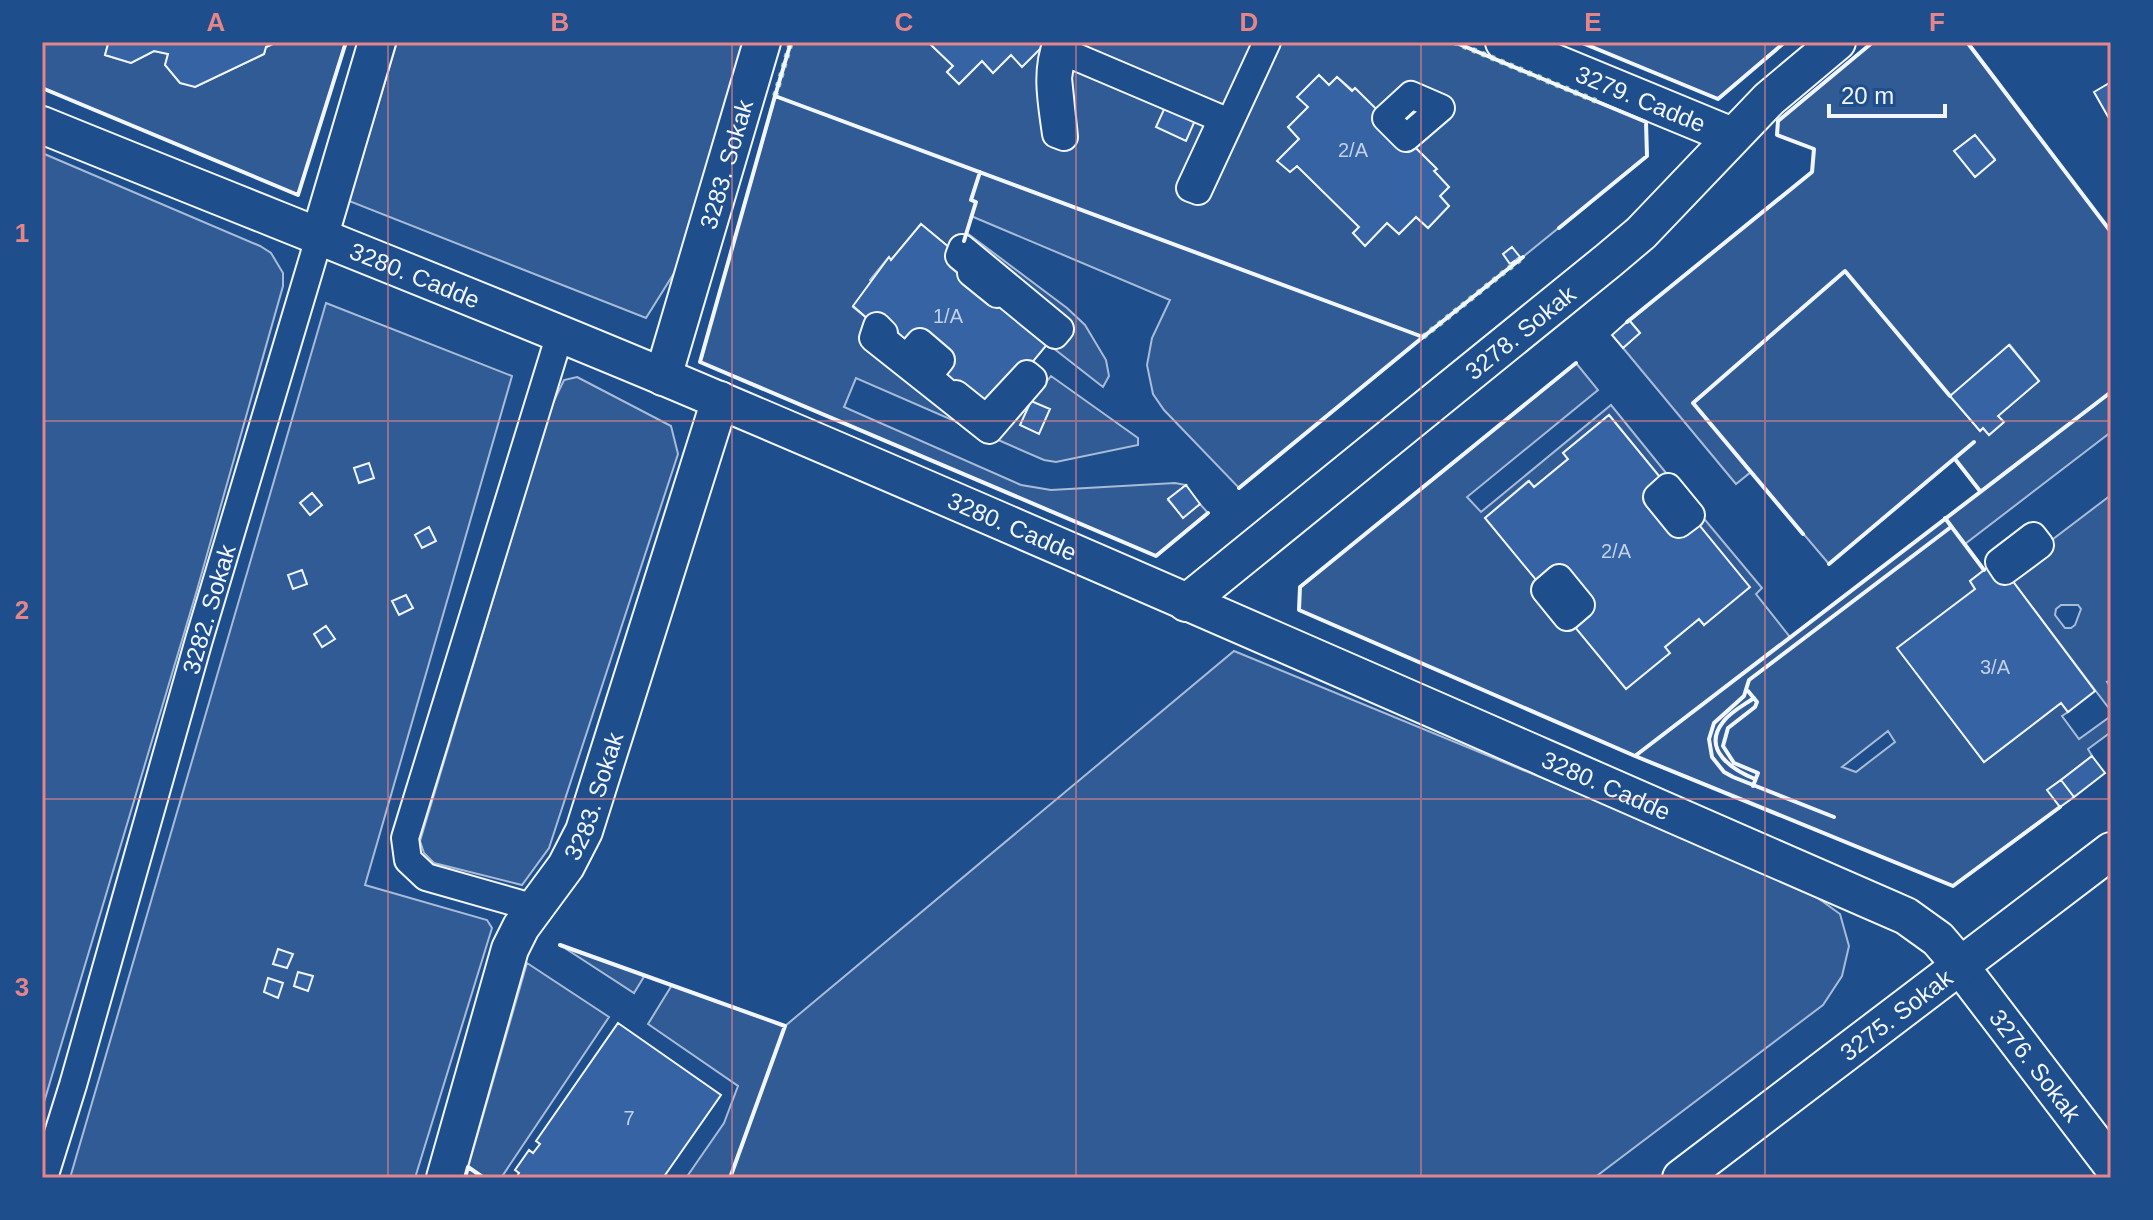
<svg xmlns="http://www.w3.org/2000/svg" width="2153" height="1220" font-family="Helvetica,sans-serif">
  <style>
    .built { fill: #305b95; stroke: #a8bbd7; stroke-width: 2; fill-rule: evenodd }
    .building { fill: #3563a3; stroke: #f2f6ff; stroke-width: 2 }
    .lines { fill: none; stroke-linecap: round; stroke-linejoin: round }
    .pedestrian-casing { stroke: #f2f6ff; stroke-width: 30 }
    .minor-casing { stroke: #f2f6ff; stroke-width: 40 }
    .pedestrian { stroke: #1f4e8c; stroke-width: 26 }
    .minor { stroke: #1f4e8c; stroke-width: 36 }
    .hedge { stroke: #97c8a6; stroke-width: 6; stroke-dasharray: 4 6; stroke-linecap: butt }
    .wall { stroke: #f2f6ff; stroke-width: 4 }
    .grid { fill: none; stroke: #e38589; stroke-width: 2; stroke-opacity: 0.55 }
    .labels { text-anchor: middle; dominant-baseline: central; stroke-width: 6; stroke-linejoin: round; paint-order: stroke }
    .number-label { font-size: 20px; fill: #c3d1e8 }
    .street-label { font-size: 24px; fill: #f2f6ff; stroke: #1f4e8c }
    .neatline { fill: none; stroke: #e38589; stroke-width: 3 }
    .grid-label { font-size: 26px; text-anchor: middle; font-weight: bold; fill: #e38589 }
  </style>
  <rect width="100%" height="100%" fill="#1f4e8c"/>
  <path class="built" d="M42,42H103L108,44L105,55L131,63L154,51L168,54L165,65L195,87L264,54L266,47L277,42H346L298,195L42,88Z
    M397,42H748L676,270L646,318L349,201Z
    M791,42H928L953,66L947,72L959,84L982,61L993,73L1011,55L1022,66L1044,44L1041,42H1057L1058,62L1222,119L1267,42H1454L1646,122L1647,156L1239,488L1164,410L1153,394L1147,365L1152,338L1170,300L971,216L967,233L1067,308L1085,325L1106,360L1109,376L1103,387L1048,344L959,256L921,224L891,260L888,258L870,280L872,283L853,307L877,326L1042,387L1051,376L1138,438V445L1056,462L1044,460L856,378L844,407L1021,485L1051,490L1175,483L1186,485L1168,500L1183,517L1200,504L1208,513L1156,556L700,362ZM1319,75L1329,85L1337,77L1386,118L1411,95L1440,108L1406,138L1436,168L1434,171L1449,187L1440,196L1449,206L1428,228L1416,217L1399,234L1387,223L1365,245L1353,233L1359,227L1297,166L1290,172L1278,160L1299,139L1288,127L1308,107L1298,97Z
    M1066,42H1258L1225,112Z
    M1580,42H1785L1718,99Z
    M1873,42H1967L2111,232V432L1965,544L1984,570L1970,581L1975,589L1942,706L1984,762L2061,703L2068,712L2062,716L2079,739L2111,716V732L2088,749L2092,756L2048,790L2060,807L1953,886L1635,756L1299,610L1300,587L1576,363L1598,390L1467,497L1481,512L1611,405L1671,479L1668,487L1609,415L1563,453L1568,459L1534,487L1528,481L1485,518L1626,688L1665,647L1699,619L1703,624L1691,515H1701L1762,588L1756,594L1790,637L1980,492L1954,459L1829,564L1751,472L1736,484L1623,348L1640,333L1629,320L1812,172L1814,149L1777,135L1778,121ZM1975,135L1995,159L1975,176L1955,151ZM2010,345L2039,381L1998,416L2003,423L1989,435L1983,428L1980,431L1950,396ZM1888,731L1895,742L1856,772L1842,767Z
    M42,153L260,246L271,253L283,273V286L197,590L42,1109Z
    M326,303L512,376L365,885L487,920L492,928L415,1178H70Z
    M577,377L671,426L678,454L549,848L522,885L434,863L424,853L420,841L551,407L564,380Z
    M2111,495V680L2107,682L2111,688V711L2007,574ZM2061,605H2078L2081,609L2075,625L2071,628H2065L2055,615L2056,609Z
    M1234,651L1797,883L1840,914L1849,946L1842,976L1823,1005L1594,1178H686L724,1123L738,1086L648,1024L672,985L785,1026Z
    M560,945L645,975L634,993Z
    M527,963L609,1017L501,1178H484L478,1174L476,1178H465Z"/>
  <path class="building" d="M103,42H277L266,47L264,54L195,87L180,83L165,65L168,54L154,51L131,63L105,55L108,44Z
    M928,42H1041L1044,45L1022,67L1011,55L993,73L982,61L959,84L947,72L953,66Z
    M1319,75L1329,85L1337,77L1352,91L1355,88L1437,169L1434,171L1449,187L1440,196L1449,206L1428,228L1416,217L1399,234L1387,223L1365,246L1353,233L1359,227L1297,166L1290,172L1277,161L1299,139L1288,127L1308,107L1297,97Z
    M2111,82V122L2094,92Z
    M1170,96L1200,109L1186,141L1156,127Z
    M1975,135L1995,160L1975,177L1954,151Z
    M921,224L1055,335L986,418L928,376L884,333L853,306L889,257L891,260Z
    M1512,247L1520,257L1510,264L1503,254Z
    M1629,320L1640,333L1623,348L1612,335Z
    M2009,345L2039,381L1998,416L2004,422L1989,435L1983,428L1980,431L1950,396Z
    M1031,401L1050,409L1039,434L1020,425Z
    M1609,415L1750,587L1704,625L1699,619L1665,647L1670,653L1626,689L1485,518L1529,481L1534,487L1568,459L1563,453Z
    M369,463L374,478L359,483L354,468Z
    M1186,485L1200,504L1183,518L1168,499Z
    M312,493L322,505L310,515L300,503Z
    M429,527L436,541L422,548L415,535Z
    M1997,560L2095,691L2068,712L2061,703L1984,762L1897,648L1975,589L1970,581Z
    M302,570L307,584L293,589L288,575Z
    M406,595L413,608L399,615L392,601Z
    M326,626L335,639L322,647L314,634Z
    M2092,756L2105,773L2074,797L2061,780Z
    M2061,780L2074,797L2060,807L2047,790Z
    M278,949L293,954L287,968L273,964Z
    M298,972L313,976L308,991L294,986Z
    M268,978L283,983L278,998L264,992Z
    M618,1023L721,1095L663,1178H516L519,1173L515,1170L529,1150L533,1153L540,1144L536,1141Z"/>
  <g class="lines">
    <g class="pedestrian-casing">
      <g id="pedestrian">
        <path d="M1057,42C1045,72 1052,104 1056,134L1064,137L1058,78L1062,51L1222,119L1190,188L1198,191L1267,42"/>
        <path d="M1411,95L1441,108L1406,138L1386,118Z"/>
        <path d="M962,248L1060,329L1055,335L1000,290L997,294L971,273L975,269L959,256Z"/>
        <path d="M877,326L884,333L880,336L906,358L920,342L941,360L928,376L953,398L956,394L986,418L1027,374L1033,379L989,430L873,338Z"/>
        <path d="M1668,487L1691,515L1679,524L1657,497Z"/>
        <path d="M2033,536L2040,545L2005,571L1999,562Z"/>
        <path d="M1559,578L1581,605L1567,617L1545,590Z"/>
        <path d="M535,908L426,877L408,860L405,838L560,334"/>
        <path id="s1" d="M44,1178L73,1085L199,640L319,238"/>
      </g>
    </g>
    <g class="minor-casing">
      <g id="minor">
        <path id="s2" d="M1504,42L1732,136"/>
        <path id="s3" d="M42,125C268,217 496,305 721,401C1117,569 1511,744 1906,916L1938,939L1950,953L2111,1164"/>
        <path d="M319,238L377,42"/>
        <path id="s4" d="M663,377L762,42"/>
        <path id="s5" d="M1186,603L1609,260L1641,233L1769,99L1837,42"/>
        <path id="s6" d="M445,1178L510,949L521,927L566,866L584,831L720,400"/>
        <path id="s7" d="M1681,1178L2111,851"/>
      </g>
    </g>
    <use href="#pedestrian" class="pedestrian"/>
    <use href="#minor" class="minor"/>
    <path class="hedge" d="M1454,42L1596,101
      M775,96L791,42
      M1423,337L1523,257"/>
    <path class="wall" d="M791,42L775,96L1423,337L1523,257
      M1454,42L1646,122L1647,156L1559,228
      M1580,42L1718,99L1785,42
      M1967,42L2111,232
      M42,88L298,195L346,42
      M775,96L700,362L1156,556L1208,513
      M964,241L976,202L971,200L980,172
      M1627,322L1812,172L1814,149L1777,135L1778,121L1873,42
      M1576,363L1300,587L1299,610L1635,756L2111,392
      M1955,459L1980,491
      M1239,488L1423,337
      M1945,518L1984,570
      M1803,534L1693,403L1845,271L1950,396
      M1829,564L1974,442
      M1748,691L1757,702L1755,707L1728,728L1723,746L1734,763L1758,773L1753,786
      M1754,698C1744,705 1730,712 1723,722C1701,750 1733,770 1755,779
      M1635,756L1953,886L2060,807
      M1834,817L1733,777L1724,772L1712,757L1709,739L1714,723L1744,696L1749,680L1951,527
      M560,945L785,1026L730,1178
      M465,1178L468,1167L484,1178"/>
  </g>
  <path class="grid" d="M388,42V1178M732,42V1178M1076,42V1178M1421,42V1178M1765,42V1178M42,421H2111M42,799H2111"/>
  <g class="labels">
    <g class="number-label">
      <text x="1353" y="150">2/A</text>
      <text x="948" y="316">1/A</text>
      <text x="1616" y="551">2/A</text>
      <text x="1995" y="667">3/A</text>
      <text x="629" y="1118">7</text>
    </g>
    <g class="street-label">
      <text stroke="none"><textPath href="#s2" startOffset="148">3279. Cadde</textPath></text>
      <text stroke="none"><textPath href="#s4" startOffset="222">3283. Sokak</textPath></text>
      <text stroke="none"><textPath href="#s3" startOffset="402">3280. Cadde</textPath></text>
      <text stroke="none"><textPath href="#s5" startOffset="430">3278. Sokak</textPath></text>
      <text stroke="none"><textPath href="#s3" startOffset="1050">3280. Cadde</textPath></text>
      <text stroke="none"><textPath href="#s1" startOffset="592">3282. Sokak</textPath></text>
      <text stroke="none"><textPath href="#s3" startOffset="1698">3280. Cadde</textPath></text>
      <text stroke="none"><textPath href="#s6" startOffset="414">3283. Sokak</textPath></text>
      <text stroke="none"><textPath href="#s7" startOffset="270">3275. Sokak</textPath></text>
      <text stroke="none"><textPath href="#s3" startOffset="2224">3276. Sokak</textPath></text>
    </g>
  </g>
  <rect width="2153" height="1220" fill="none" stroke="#1f4e8c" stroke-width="88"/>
  <path d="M1829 104v12h116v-12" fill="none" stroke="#f2f6ff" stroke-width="4"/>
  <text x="1841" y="104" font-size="24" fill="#f2f6ff" stroke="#1f4e8c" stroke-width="6" paint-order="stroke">20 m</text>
  <rect x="44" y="44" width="2065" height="1132" class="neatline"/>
  <g class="grid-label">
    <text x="216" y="31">A</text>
    <text x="560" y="31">B</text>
    <text x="904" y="31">C</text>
    <text x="1249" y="31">D</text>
    <text x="1593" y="31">E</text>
    <text x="1937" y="31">F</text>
    <text x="22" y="242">1</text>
    <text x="22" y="619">2</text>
    <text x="22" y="996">3</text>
  </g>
</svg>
